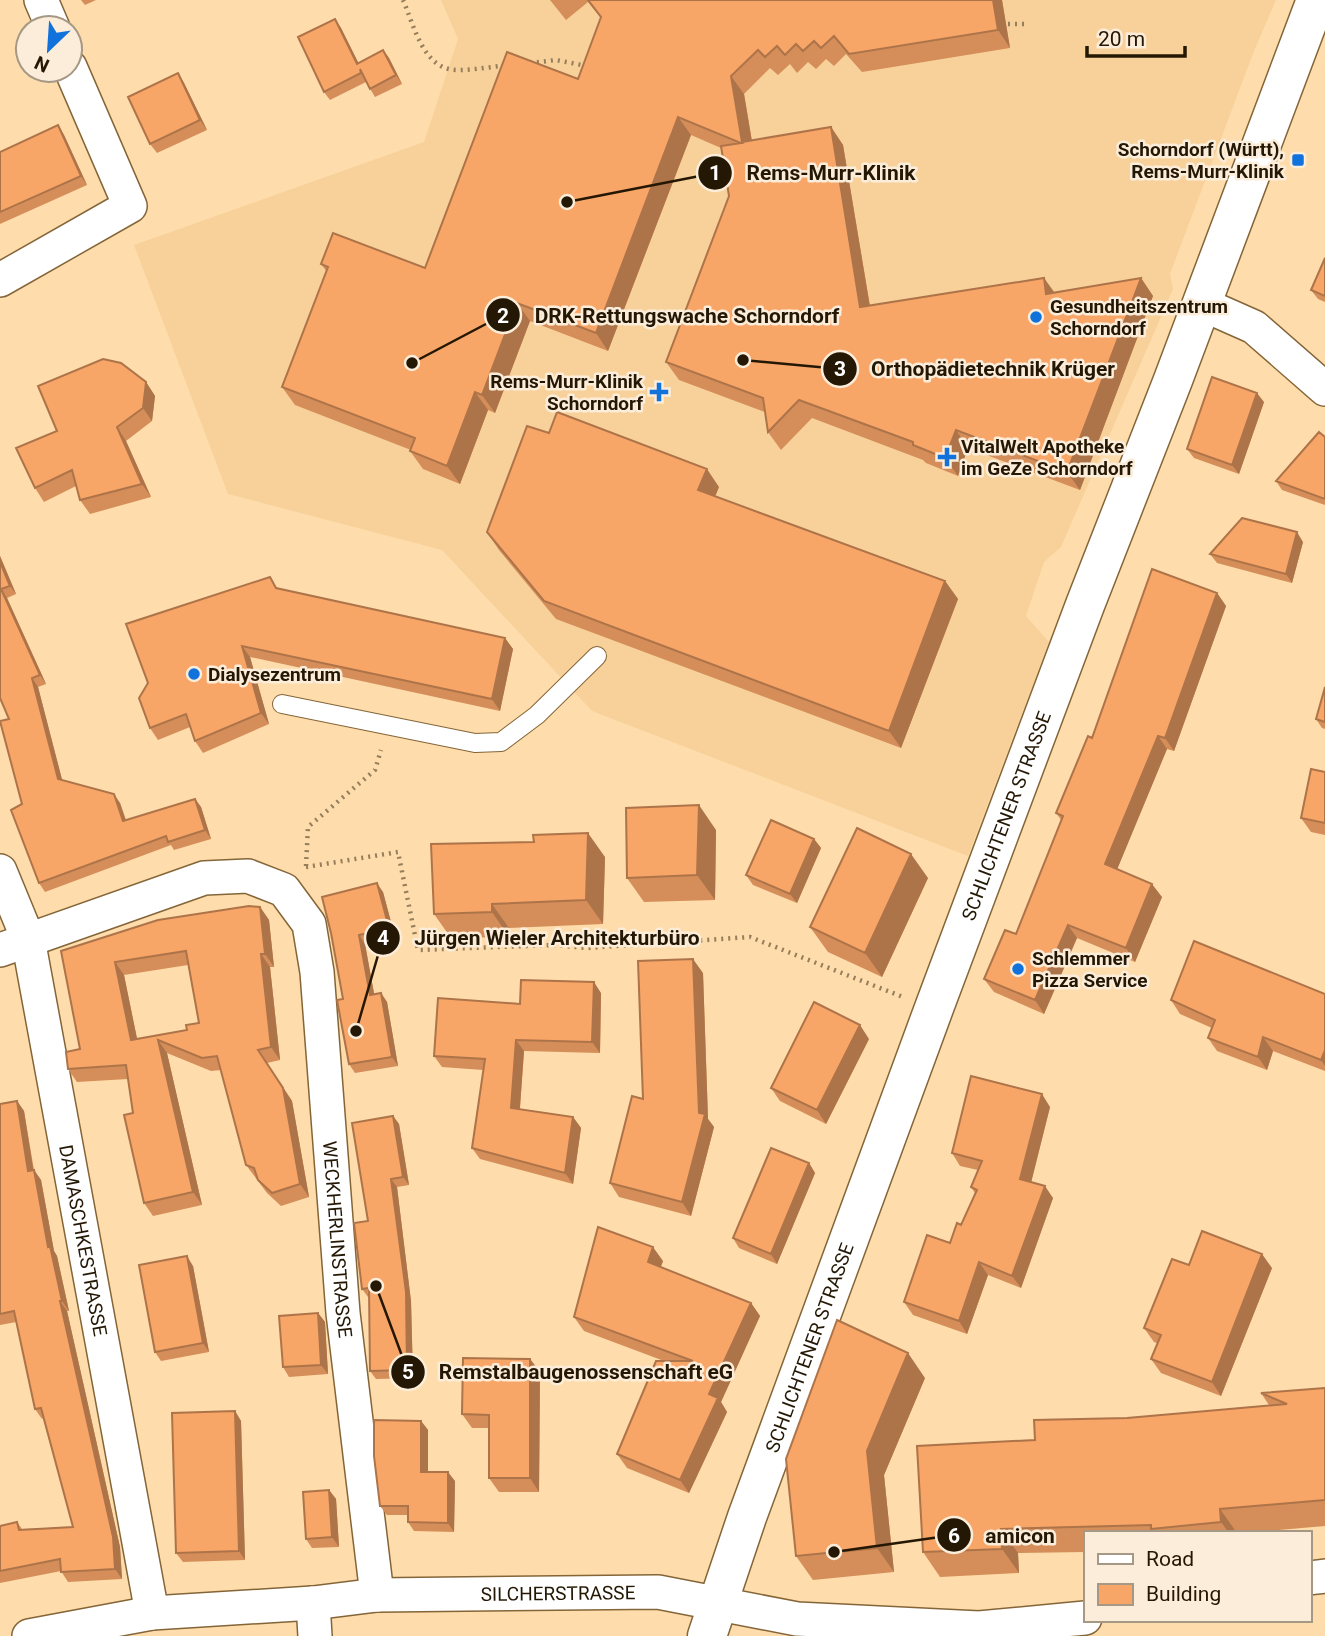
<svg xmlns="http://www.w3.org/2000/svg" width="1325" height="1636" font-family="Roboto,sans-serif">
  <style>
    .built { fill: #f8d19a }
    .lines { fill: none; stroke-linecap: round; stroke-linejoin: round }
    .service-casing { stroke: #846538; stroke-width: 20 }
    .minor-casing { stroke: #846538; stroke-width: 36 }
    .secondary-casing { stroke: #846538; stroke-width: 41 }
    .path { stroke: #957e5b; stroke-width: 4.5; stroke-dasharray: 2 5; stroke-linecap: butt }
    .service { stroke: #fff; stroke-width: 18 }
    .minor { stroke: #fff; stroke-width: 33 }
    .secondary { stroke: #fff; stroke-width: 38 }
    .wall { fill: #d58e59; fill-rule: evenodd }
    .shaded-wall { fill: #ae7449 }
    .building { fill: #f8a568; stroke: #ae7449; stroke-width: 2; fill-rule: evenodd }
    .poi-dot { fill: #1172db; stroke: #fbedda; stroke-width: 2.5 }
    .labels { text-anchor: middle; dominant-baseline: central; stroke-width: 5; stroke-linejoin: round; paint-order: stroke }
    .poi-label { font-size: 19px; font-weight: bold; fill: #241805; stroke: #fbedda; text-anchor: start }
    .street-label { font-size: 19px; fill: #241805; stroke: #fbedda }
    .leader { fill: none; stroke: #241805; stroke-width: 2.5 }
    .callout-dot { fill: #241805; stroke: #fbedda; stroke-width: 2.5 }
    .mark-label { font-size: 21px; text-anchor: middle; font-weight: bold; fill: #fff }
    .callout-label { font-size: 21px; text-anchor: middle; font-weight: bold; fill: #241805; stroke: #fbedda; stroke-width: 5; stroke-linejoin: round; paint-order: stroke }
  </style>
  <rect width="100%" height="100%" fill="#fedcab"/>
  <path class="built" d="M441,0H1276L1254,51L1170,274L1173,289L1061,547L1044,562L1026,616L1049,642L968,856L592,711L442,550L228,494L134,245L424,142L458,39Z"/>
  <g class="lines">
    <g class="service-casing">
      <path id="service" d="M282,704L475,743L501,742L537,715L597,656"/>
    </g>
    <g class="minor-casing">
      <g id="minor">
        <path d="M41,0L53,28"/>
        <path d="M0,280L130,206L70,67"/>
        <path d="M1202,304L1254,327L1325,389"/>
        <path id="s1" d="M0,871L28,939L152,1613"/>
        <path id="s2" d="M0,950L204,878L248,876L284,890L309,924L317,972L343,1313L377,1595"/>
        <path d="M1309,1578L1325,1576"/>
        <path d="M313,1603L315,1636"/>
        <path id="s3" d="M29,1636L152,1613L313,1603L377,1595L658,1592L797,1619L979,1628L1085,1618"/>
      </g>
    </g>
    <g class="secondary-casing">
      <g id="secondary">
        <path id="s4" d="M707,1636L747,1517L934,1008L1085,605L1173,380L1316,0"/>
      </g>
    </g>
    <path class="path" d="M403,0C414,25 423,70 457,70C474,70 491,67 507,65
      M1001,24H1028
      M530,63L556,60L587,66
      M306,866L308,827L375,770L381,750
      M306,867L398,852L418,950L553,945L587,948L750,937L903,997"/>
    <use href="#service" class="service"/>
    <use href="#minor" class="minor"/>
    <use href="#secondary" class="secondary"/>
  </g>
  <path class="wall" d="M81,0H96L85,5Z
    M550,0H1002L1010,48L862,72L846,54L834,66L826,59L816,69L808,62L797,73L790,64L778,75L770,68L744,94L752,141L831,127L843,145L870,306L1054,292L1141,278L1153,296L1080,490L968,448L958,476L926,463L923,460L812,418L781,450L768,432L765,412L679,380L666,362L729,196L721,148L691,135L608,351L530,321L495,413L488,410L460,484L423,469L410,451L411,450L295,405L282,387L327,272L321,264L425,268L578,79L601,18L588,2L566,20Z
    M335,19L341,28L358,63L383,50L389,58L402,84L375,97L366,82L330,100L324,92Z
    M178,73L184,83L207,130L157,153L150,144Z
    M58,125L64,135L87,185L0,224V152Z
    M1325,258V302L1318,299L1311,290Z
    M146,382L155,396L152,421L126,441L151,497L90,514L80,500L76,486L44,502L35,488Z
    M1264,402L1239,474L1194,458L1187,449Z
    M1325,437V505L1282,490L1276,481Z
    M719,487L715,497L945,581L958,599L901,748L556,619L499,550L487,532Z
    M1303,542L1292,583L1217,563L1210,554Z
    M0,556L16,594L7,598L46,684L38,687L62,780L120,803L126,820L195,799L201,807L211,839L174,850L171,845L45,892L39,883L22,804L9,719L0,698Z
    M279,589L505,638L513,649L500,711L250,657L269,724L203,753L195,741L190,727L158,740L150,728Z
    M1217,593L1226,606L1174,751L1167,749L1117,869L1162,897L1135,962L1077,938L1044,1014L994,992L984,979L1016,934L1062,821L1056,813L1092,738Z
    M1325,687V729L1322,728L1316,719Z
    M1325,772V835L1311,832L1301,818Z
    M716,830L715,900L644,902L627,878Z
    M814,839L821,848L797,903L753,885L746,875Z
    M605,857L603,924L509,928V937L451,938L434,914Z
    M928,878L882,977L828,952L810,927Z
    M383,892L395,937L365,944L374,994L381,993L387,1002L398,1066L355,1073L349,1064L343,999L331,933Z
    M260,907L269,920L274,967H270L280,1060L267,1063L292,1101L309,1197L281,1206L267,1193L246,1165L221,1070L211,1071L167,1053L202,1205L153,1216L144,1203L128,1079L77,1082L68,1069L80,1049L61,951ZM188,965L199,1023L187,1030L137,1039L124,975Z
    M703,973L708,1119L714,1127L691,1216L619,1197L610,1183L643,1099Z
    M601,993L600,1053L524,1051L520,1109L573,1117L581,1128L573,1184L480,1159L472,1148L483,1070L442,1067L434,1056L520,1004Z
    M1325,994V1071L1273,1051L1267,1070L1217,1051L1208,1038L1212,1028L1180,1014L1171,1000Z
    M869,1039L826,1124L780,1101L771,1088Z
    M17,1101L24,1111L34,1170L41,1180L54,1251L57,1256L69,1311H67L120,1547L122,1579L68,1582L61,1571L0,1583V1526L17,1522L22,1529L73,1527L43,1418L42,1419L35,1409L16,1322L0,1325V1104Z
    M1050,1107L1031,1182L1053,1198L1021,1288L988,1275L967,1334L913,1315L904,1302L950,1243L961,1225L975,1193L971,1187L978,1170L960,1166L952,1153Z
    M393,1116L399,1124L409,1185L397,1187L411,1301L413,1378L376,1379L370,1371L369,1297H368L362,1289Z
    M809,1163L815,1173L777,1264L739,1248L733,1238Z
    M663,1261L661,1267L751,1303L760,1316L721,1402L727,1412L689,1493L627,1468L617,1454L664,1361L584,1331L574,1317Z
    M1189,1265L1272,1268L1221,1396L1161,1373L1151,1359L1157,1343L1154,1342L1144,1328Z
    M193,1266L209,1352L161,1361L155,1352Z
    M318,1313L325,1322L328,1374L289,1377L283,1367Z
    M530,1359L540,1372L539,1492H499L489,1478V1428H472L462,1414Z
    M925,1378L884,1475L894,1572L813,1580L796,1556Z
    M1325,1388V1526L1246,1533H1085V1552L1018,1553L1019,1573L940,1577L923,1552L1035,1440L1127,1418L1269,1405L1261,1393Z
    M235,1411L241,1421L245,1560L183,1562L176,1553Z
    M421,1421L428,1430V1472L455,1481L454,1532L414,1531L408,1522V1515H387L380,1506Z
    M329,1490L336,1499L339,1547L312,1548L306,1539Z"/>
  <path class="shaded-wall" d="M993,0H1002L1010,48L998,30Z
    M335,19L341,28L363,72L357,64Z
    M383,50L389,58L402,84L396,75Z
    M178,73L184,83L207,130L200,120Z
    M731,76L744,94L755,160L742,142Z
    M678,117L691,135L608,351L596,333Z
    M58,125L64,135L87,185L81,176Z
    M831,127L843,145L873,325L860,307Z
    M1044,278L1057,296L1046,294Z
    M1141,278L1153,296L1080,490L1067,472Z
    M517,303L530,321L495,413L482,395Z
    M146,382L155,396L152,421L143,408Z
    M475,392L488,410L460,484L447,466Z
    M1257,393L1264,402L1239,474L1232,465Z
    M117,427L126,441L151,497L142,484Z
    M956,430L968,448L958,476L945,458Z
    M707,469L719,487L710,508L698,490Z
    M1297,532L1303,542L1292,583L1286,574Z
    M0,556L16,594L10,586L0,562Z
    M945,581L958,599L901,748L889,731Z
    M1,589L7,598L46,684L40,675Z
    M1217,593L1226,606L1174,751L1165,738Z
    M505,638L513,649L500,711L492,699Z
    M242,646L250,657L269,724L261,713Z
    M32,678L38,687L64,787L58,779Z
    M1158,736L1167,749L1114,877L1105,864Z
    M114,794L120,803L129,830L123,821Z
    M195,799L201,807L211,839L205,830Z
    M699,805L716,830L715,900L697,875Z
    M588,833L605,857L603,924L586,900Z
    M814,839L821,848L797,903L790,894Z
    M911,854L928,878L882,977L865,953Z
    M377,883L383,892L395,937L389,928Z
    M1152,884L1162,897L1135,962L1126,948Z
    M492,904L509,928V937L492,912Z
    M260,907L269,920L274,967L265,954Z
    M1068,925L1077,938L1044,1014L1035,1000Z
    M359,935L365,944L376,1004L370,995Z
    M261,954L270,967L280,1060L271,1047Z
    M693,959L703,973L708,1119L714,1127L691,1216L682,1202L699,1113Z
    M115,962L124,975L140,1053L131,1040Z
    M594,982L601,993L600,1053L592,1042Z
    M381,993L387,1002L398,1066L392,1057Z
    M860,1025L869,1039L826,1124L817,1110Z
    M1263,1037L1273,1051L1267,1070L1258,1057Z
    M158,1040L167,1053L202,1205L193,1192Z
    M516,1040L524,1051L519,1119L511,1108Z
    M258,1050L292,1101L309,1197L300,1184Z
    M1325,1050V1066L1321,1060Z
    M1042,1094L1050,1107L1029,1191L1020,1179Z
    M17,1101L24,1111L35,1181L28,1171Z
    M393,1116L399,1124L409,1185L403,1177Z
    M573,1117L581,1128L573,1184L565,1173Z
    M809,1163L815,1173L777,1264L771,1254Z
    M34,1170L41,1180L54,1251L57,1256L69,1311L62,1301L48,1247Z
    M391,1179L397,1187L411,1301L413,1378L407,1370Z
    M1045,1186L1053,1198L1021,1288L1012,1276Z
    M653,1247L663,1261L657,1275L648,1262Z
    M1262,1254L1272,1268L1221,1396L1212,1382Z
    M187,1256L193,1266L209,1352L203,1343Z
    M979,1262L988,1275L967,1334L959,1321Z
    M60,1301L67,1311L120,1547L122,1579L115,1569Z
    M751,1303L760,1316L721,1402L727,1412L689,1493L680,1480L709,1394Z
    M318,1313L325,1322L328,1374L321,1365Z
    M908,1353L925,1378L884,1475L894,1572L877,1548L867,1451Z
    M530,1359L540,1372L539,1492L530,1478Z
    M235,1411L241,1421L245,1560L239,1551Z
    M421,1421L428,1430V1481L421,1472Z
    M448,1472L455,1481L454,1532L448,1523Z
    M329,1490L336,1499L339,1547L332,1537Z
    M1220,1509L1237,1533H1229L1221,1522Z
    M1001,1529L1018,1553L1019,1573L1002,1549Z"/>
  <path class="building" d="M588,0H993L998,30L849,54L834,36L821,48L814,41L803,51L796,44L785,55L777,46L765,57L758,50L731,76L742,142L831,127L860,307L1044,278L1046,294L1141,278L1067,472L956,430L945,458L913,445V442L799,400L768,432L763,398L666,362L729,196L721,146L741,143L678,117L596,333L517,303L482,395L475,392L447,466L410,451L415,438L282,387L328,267L321,264L333,233L425,268L507,52L578,79L601,17Z
    M335,19L357,64L383,50L396,75L370,89L360,69L361,73L324,92L298,37Z
    M178,73L200,120L150,144L128,97Z
    M58,125L81,176L0,212V152Z
    M1325,258V296L1311,290Z
    M103,359L121,363L146,382L143,408L117,427L142,484L80,500L72,470L35,488L16,448L57,431L38,386Z
    M1212,377L1257,393L1232,465L1187,449Z
    M557,412L707,469L698,490L945,581L889,731L544,601L487,532L527,426L549,433Z
    M1319,432L1325,437V499L1276,481Z
    M1242,518L1297,532L1286,574L1210,554Z
    M0,562L10,586L1,589L40,675L32,678L58,779L114,794L123,821L195,799L205,830L168,842L166,836L39,883L11,810L22,804L0,721L9,719L0,698Z
    M1152,569L1217,593L1165,738L1158,736L1105,864L1152,884L1126,948L1068,925L1035,1000L984,979L1005,930L1016,934L1063,816L1056,813L1088,736L1092,738Z
    M270,577L276,588L505,638L492,699L242,646L261,713L195,741L186,714L150,728L139,698L148,683L126,624Z
    M1325,687V722L1316,719Z
    M1311,769L1325,772V823L1301,818Z
    M699,805L697,875L627,878L626,808Z
    M771,820L814,839L790,894L746,875Z
    M857,828L911,854L865,953L810,927Z
    M588,833L586,900L492,904V912L434,914L431,844L534,842L533,835Z
    M377,883L389,928L359,935L370,995L381,993L392,1057L349,1064L337,1000L343,999L331,933L322,897Z
    M249,906L260,907L265,954H261L271,1047L258,1050L283,1088L300,1184L272,1193L258,1180L254,1168L246,1165L217,1056L202,1058L158,1040L193,1192L144,1203L124,1115L133,1113L126,1065L68,1069L66,1052L80,1049L61,951L158,920ZM186,951L199,1023L186,1025L187,1030L131,1040L115,962Z
    M1194,941L1325,994V1050L1321,1060L1263,1037L1258,1057L1208,1038L1215,1020L1171,1000Z
    M693,959L699,1113L705,1114L682,1202L610,1183L632,1096L643,1099L638,961Z
    M521,980L594,982L592,1042L516,1040L511,1108L573,1117L565,1173L472,1148L485,1059L434,1056L438,998L520,1004Z
    M814,1002L860,1025L817,1110L771,1088Z
    M971,1076L1042,1094L1020,1179L1045,1186L1012,1276L979,1262L959,1321L904,1302L927,1235L950,1243L957,1223L961,1225L977,1190L971,1187L982,1161L952,1153Z
    M17,1101L28,1171L34,1170L48,1247L50,1246L62,1301H60L113,1537L115,1569L61,1572L60,1559L0,1571V1526L17,1522L19,1530L73,1527L41,1408L35,1409L14,1311L0,1314V1104Z
    M393,1116L403,1177L391,1179L406,1292L407,1370L370,1371L369,1288L362,1289L354,1223L368,1221L352,1123Z
    M771,1148L809,1163L771,1254L733,1238Z
    M598,1227L653,1247L648,1262L751,1303L709,1394L718,1398L680,1480L617,1454L656,1361H693L574,1317Z
    M1202,1231L1262,1254L1212,1382L1151,1359L1161,1335L1144,1328L1172,1259L1189,1265Z
    M187,1256L203,1343L155,1352L139,1265Z
    M318,1313L321,1365L283,1367L279,1316Z
    M837,1320L908,1353L867,1451L877,1548L796,1556L786,1459Z
    M463,1358L530,1359V1478H489V1415L462,1414Z
    M1325,1388V1500L1220,1509L1221,1522L1151,1529V1525L1001,1529L1002,1549L923,1552L917,1446L1035,1440L1034,1420L1127,1418L1287,1404L1261,1393Z
    M235,1411L239,1551L176,1553L172,1413Z
    M374,1420L421,1421V1472H448V1523L408,1522V1506H380L374,1456Z
    M329,1490L332,1537L306,1539L303,1492Z"/>
  <g class="poi-dot">
    <rect x="1291" y="153" width="14" height="14" rx="3.5"/>
    <circle cx="1036" cy="317" r="7"/>
    <path d="M655.5 381.5h7v7h7v7h-7v7h-7v-7h-7v-7h7z"/>
    <path d="M943.5 446.5h7v7h7v7h-7v7h-7v-7h-7v-7h7z"/>
    <circle cx="194" cy="674" r="7"/>
    <circle cx="1018" cy="969" r="7"/>
  </g>
  <g class="labels">
    <g class="poi-label">
      <text x="1284" y="149" text-anchor="end">Schorndorf (Württ),<tspan x="1284" dy="22">Rems-Murr-Klinik</tspan></text>
      <text x="1050" y="306">Gesundheitszentrum<tspan x="1050" dy="22">Schorndorf</tspan></text>
      <text x="643" y="381" text-anchor="end">Rems-Murr-Klinik<tspan x="643" dy="22">Schorndorf</tspan></text>
      <text x="961" y="446">VitalWelt Apotheke<tspan x="961" dy="22">im GeZe Schorndorf</tspan></text>
      <text x="208" y="674">Dialysezentrum</text>
      <text x="1032" y="958">Schlemmer<tspan x="1032" dy="22">Pizza Service</tspan></text>
    </g>
    <g class="street-label">
      <text stroke="none"><textPath href="#s4" startOffset="873">SCHLICHTENER STRASSE</textPath></text>
      <text stroke="none"><textPath href="#s2" startOffset="658">WECKHERLINSTRASSE</textPath></text>
      <text stroke="none"><textPath href="#s1" startOffset="380">DAMASCHKESTRASSE</textPath></text>
      <text stroke="none"><textPath href="#s4" startOffset="306">SCHLICHTENER STRASSE</textPath></text>
      <text stroke="none"><textPath href="#s3" startOffset="532">SILCHERSTRASSE</textPath></text>
    </g>
  </g>
  <path class="leader" d="M567 202L715 173M412 363L503 315M743 360L840 369M356 1031L383 938M376 1286L408 1372M834 1552L954 1535"/>
  <g class="callout-dot">
    <circle cx="567" cy="202" r="7"/>
    <circle cx="412" cy="363" r="7"/>
    <circle cx="743" cy="360" r="7"/>
    <circle cx="356" cy="1031" r="7"/>
    <circle cx="376" cy="1286" r="7"/>
    <circle cx="834" cy="1552" r="7"/>
    <circle cx="715" cy="173" r="18"/>
    <circle cx="503" cy="315" r="18"/>
    <circle cx="840" cy="369" r="18"/>
    <circle cx="383" cy="938" r="18"/>
    <circle cx="408" cy="1372" r="18"/>
    <circle cx="954" cy="1535" r="18"/>
  </g>
  <g class="mark-label">
    <text x="715" y="180">1</text>
    <text x="503" y="323">2</text>
    <text x="840" y="376">3</text>
    <text x="383" y="945">4</text>
    <text x="408" y="1379">5</text>
    <text x="954" y="1543">6</text>
  </g>
  <g class="callout-label">
    <text x="831" y="180">Rems-Murr-Klinik</text>
    <text x="687" y="323">DRK-Rettungswache Schorndorf</text>
    <text x="993" y="376">Orthopädietechnik Krüger</text>
    <text x="557" y="945">Jürgen Wieler Architekturbüro</text>
    <text x="586" y="1379">Remstalbaugenossenschaft eG</text>
    <text x="1020" y="1543">amicon</text>
  </g>
  <rect x="1084" y="1531" width="228" height="91" fill="#fbedda" stroke="#a59885" stroke-width="2"/>
  <rect x="1098" y="1554" width="35" height="10" fill="#ffffff" stroke="#a59885" stroke-width="2"/>
  <text x="1146" y="1566" font-size="21" fill="#241805">Road</text>
  <rect x="1098" y="1584" width="35" height="21" fill="#f8a568" stroke="#a59885" stroke-width="2"/>
  <text x="1146" y="1601" font-size="21" fill="#241805">Building</text>
  <g transform="translate(49 49) rotate(205)"><circle r="33" fill="#fbedda" stroke="#a59885" stroke-width="2"/>
  <path d="M0-5L12 26L0 18L-12 26Z" fill="#1172db"/>
  <text y="-10" font-size="19" font-weight="bold" text-anchor="middle" fill="#241805">N</text>
  </g>
  <path d="M1087 46v10h98v-10" fill="none" stroke="#241805" stroke-width="3.5"/>
  <text x="1098" y="46" font-size="21" fill="#241805" stroke="#fbedda" stroke-width="5" paint-order="stroke">20 m</text>
</svg>
